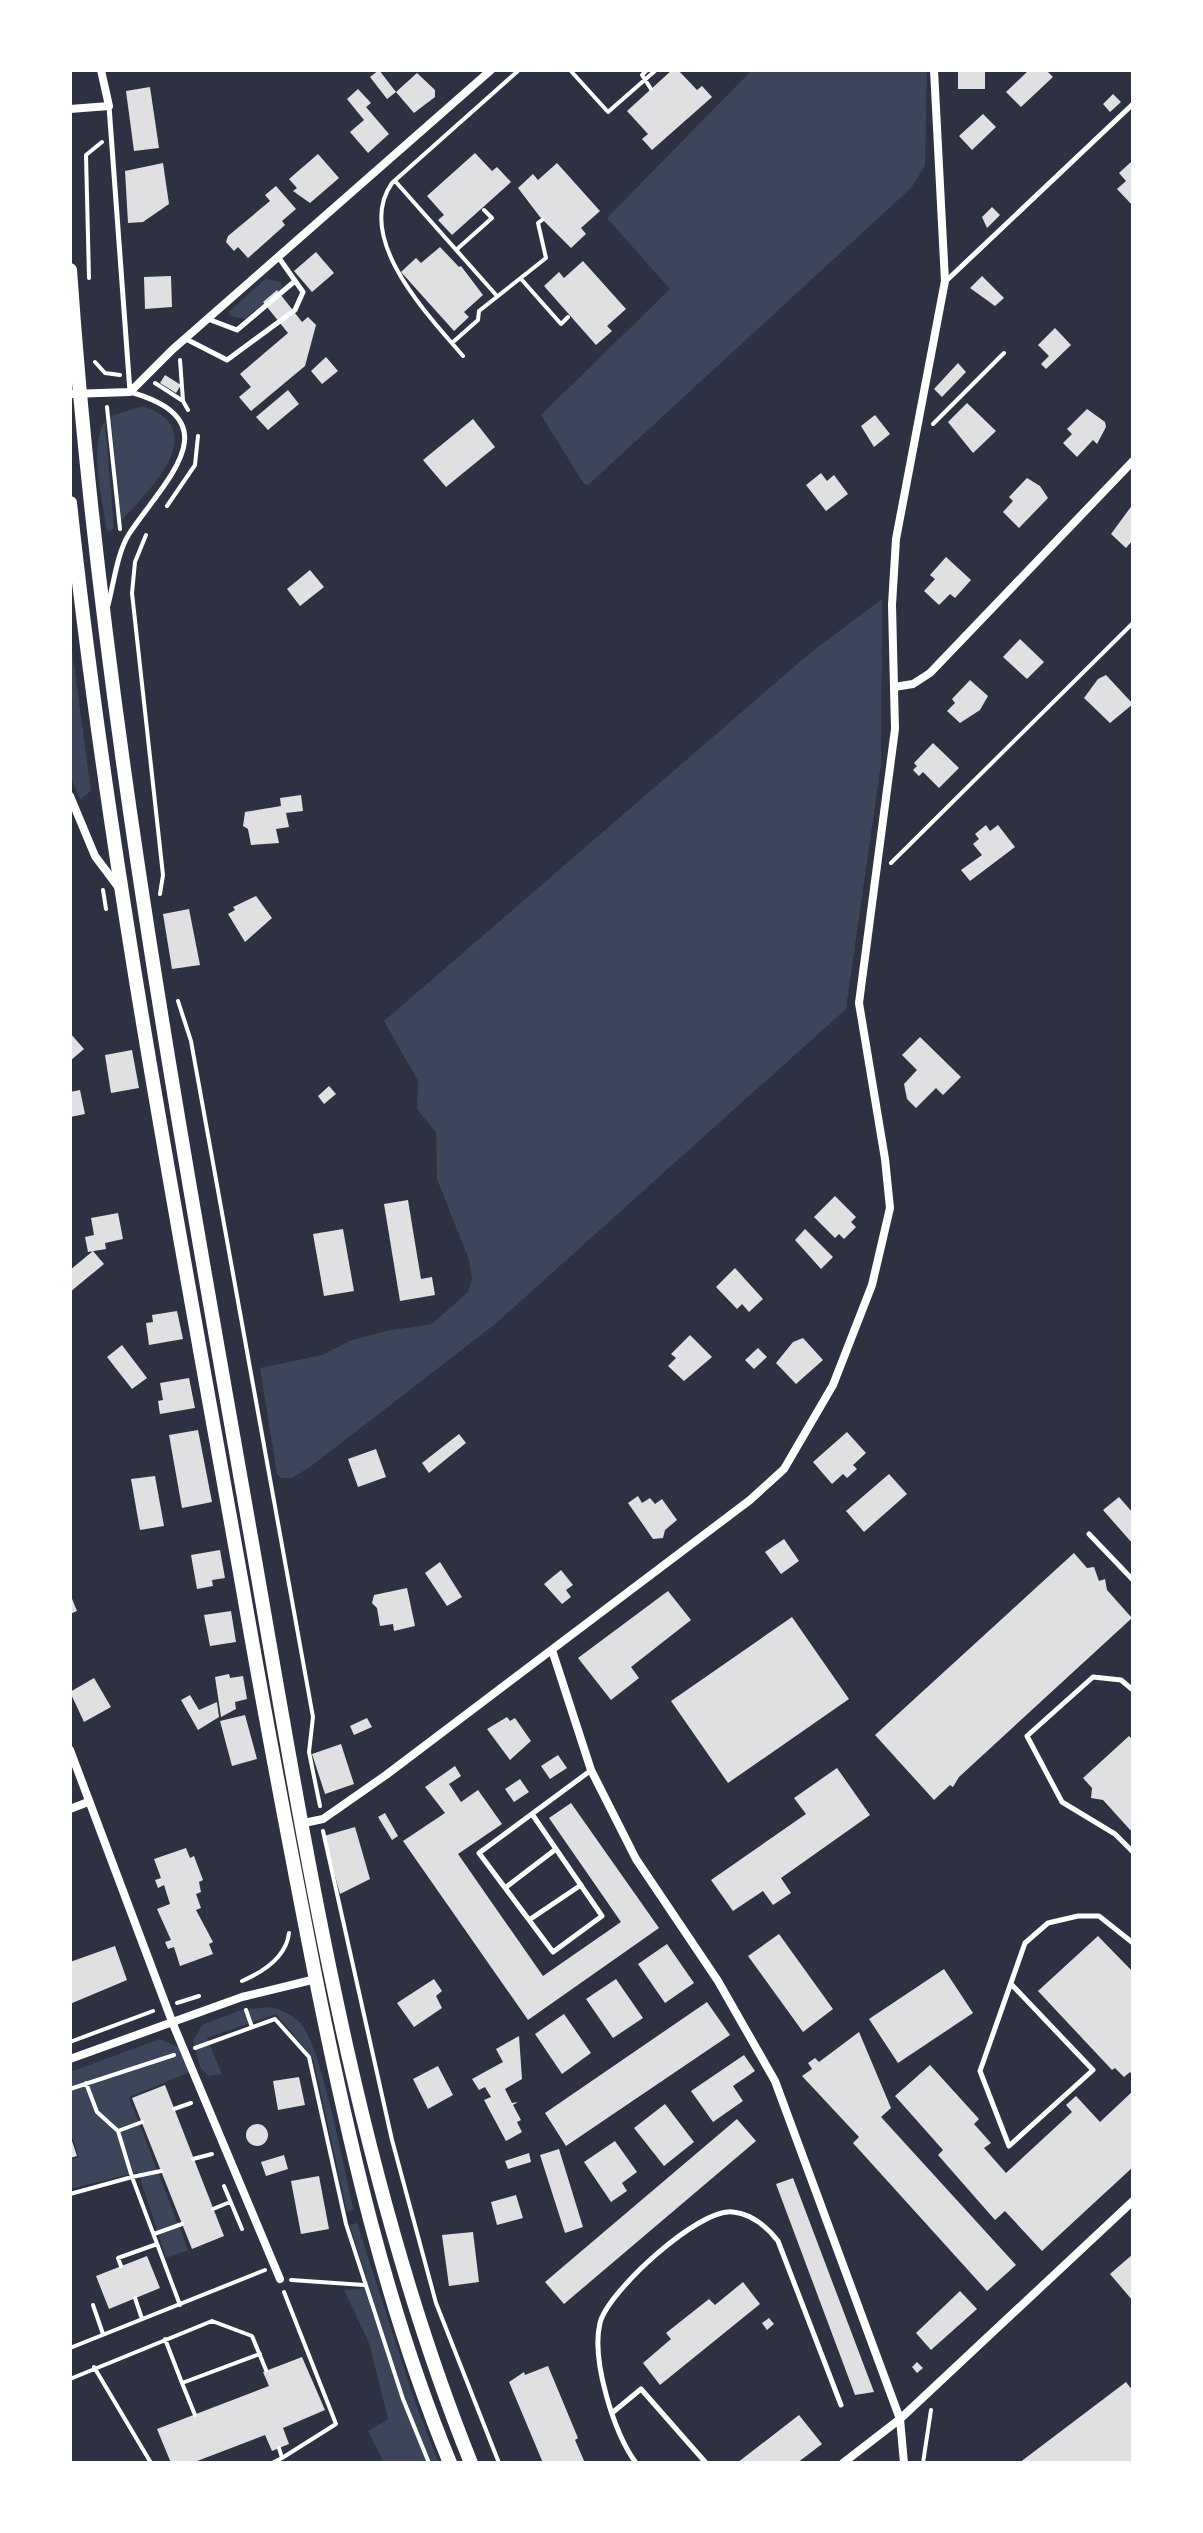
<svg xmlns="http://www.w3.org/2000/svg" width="1203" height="2533" font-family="Spectral,serif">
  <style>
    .green { fill: #3c4559 }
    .building { fill: #e0e0e3 }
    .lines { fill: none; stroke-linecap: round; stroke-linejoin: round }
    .path { stroke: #fff; stroke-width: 4 }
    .service { stroke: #fff; stroke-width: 5 }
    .minor { stroke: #fff; stroke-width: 8 }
    .primary { stroke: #fff; stroke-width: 14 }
  </style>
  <rect width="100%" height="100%" fill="#2d3142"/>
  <path class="green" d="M752,70H927L925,166L911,188L588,485L584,484L541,415L670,289L607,218Z
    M265,279L281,282L282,288L245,319L230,316L229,312Z
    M143,406C214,430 147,492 121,521L111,416Z
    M105,421L114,528L109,532L106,528C103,498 88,449 105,421Z
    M882,599L881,764L846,1009L494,1325L310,1467L292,1478H281L277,1474L260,1368L322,1355L352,1340L386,1331L432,1324L468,1292L472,1279L469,1260L437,1179L436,1133L417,1109L418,1081L384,1021L810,653Z
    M70,635L91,791L80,800L70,774Z
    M270,2007C283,2010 294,2015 302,2025C323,2053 344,2171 354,2210L347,2212L313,2058L276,2014L207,2038L222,2074L209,2076L201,2069L193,2042L202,2025L241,2010Z
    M160,2039L180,2048L190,2072L129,2097L188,2250L166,2258L138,2172L70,2189V2160L79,2157L70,2131V2072Z
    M357,2223L416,2405L439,2463H384L368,2431L388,2419L369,2343L344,2290L361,2289L367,2280L350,2225Z"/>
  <path class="building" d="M379,70L396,92L387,99L370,77Z
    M672,70H678L697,90L702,86L712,97L652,150L642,139L648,134L627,111Z
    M958,70H985V89H958Z
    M1029,70H1046L1053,77L1021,107L1006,92Z
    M417,73L435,90V97L414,113L396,92Z
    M150,87L159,148L134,151L126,91Z
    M358,89L371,103L366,107L389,134L368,153L350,132L364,120L347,99Z
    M1113,94L1121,102L1110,112L1103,104Z
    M983,114L996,127L972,150L959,136Z
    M475,153L492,171L497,167L511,182L452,235L438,220L444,215L427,196Z
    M318,154L339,178L310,203L293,191L297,188L289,179Z
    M1131,162L1133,164V206L1117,189L1126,181L1119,173Z
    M163,163L169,204L143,222L128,223L125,171Z
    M557,163L600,211L581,228L586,234L571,248L540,217L518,188L533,174L538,180Z
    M276,186L296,209L282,221L285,225L248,258L238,247L234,251L226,242L228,236L270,201L265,195Z
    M992,207L1000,215L987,228L982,217Z
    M440,247L459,267L461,266L483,295L464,312L469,317L454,331L401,272L416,258L421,263Z
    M316,252L334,273L312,292L294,271Z
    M583,261L626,309L607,326L612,331L596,345L544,286L559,272L564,278Z
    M171,276L172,307L145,309L144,277Z
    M982,276L1004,298L995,306L970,288Z
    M277,290L302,322L308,317L316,325L305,366L251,411L239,397L251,387L240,374L288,333L263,302Z
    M1055,328L1071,345L1046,369L1041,364L1049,356L1038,345Z
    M326,357L338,371L322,384L311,371Z
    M958,363L966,372L942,397L934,389Z
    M165,375L181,385L176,393L160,383Z
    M288,390L299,404L268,430L256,417Z
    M967,403L996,431L973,453L948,422Z
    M1087,409L1105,422L1106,427L1097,444L1093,440L1077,457L1063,443L1072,434L1067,429Z
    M875,415L890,434L874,447L861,426Z
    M473,419L495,447L446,487L423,460Z
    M821,473L827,481L834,475L848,494L826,511L806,485Z
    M1027,478L1040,486L1048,498L1019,528L1003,512L1013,501L1009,497Z
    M1133,504V540L1126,548L1111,534Z
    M946,557L971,580L955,598L950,594L939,605L924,591L935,579L930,575Z
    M310,570L324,587L300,606L287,589Z
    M1020,639L1044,662L1027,679L1003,657Z
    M1106,675L1133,704L1110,723L1084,698L1098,679Z
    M970,680L988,696L980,710L960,723L947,711L955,703L952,699Z
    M933,743L959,768L939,788L923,772L919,776L913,770L917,766L914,763Z
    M301,795L303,811L286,813L289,827L276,829L279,843L251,845L248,829L243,826L245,812L281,806L280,798Z
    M986,825L990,831L998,825L1015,847L970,881L961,870L982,855L973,844L979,839L975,834Z
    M256,896L272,918L245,942L228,914L235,910L233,907Z
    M189,909L200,965L172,969L163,914Z
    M70,1033L84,1049L70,1061Z
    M920,1037L961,1077L943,1095L936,1088L916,1108L907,1099L904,1084L917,1070L902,1055Z
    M132,1050L139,1088L111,1093L105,1055Z
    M329,1086L336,1094L324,1104L318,1096Z
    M80,1090L85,1114L70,1117V1092Z
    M835,1196L856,1217L851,1222L856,1227L844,1239L839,1234L835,1238L814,1217Z
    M408,1200L421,1279L432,1277L435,1295L400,1301L384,1204Z
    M118,1213L123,1239L105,1243L106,1249L88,1252L85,1237L94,1235L91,1218Z
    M343,1229L354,1291L324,1296L313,1234Z
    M805,1229L833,1257L821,1269L795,1240Z
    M93,1251L104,1264L70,1292V1270Z
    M735,1268L763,1299L749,1312L742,1304L737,1309L716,1287Z
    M177,1311L183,1339L149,1345L146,1323L153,1322L152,1315Z
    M690,1335L712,1357L684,1381L668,1366L676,1358L671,1354Z
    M803,1338L823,1360L796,1384L776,1363L793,1342Z
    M122,1345L147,1378L132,1389L107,1357Z
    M758,1348L767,1357L754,1369L745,1360Z
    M189,1378L195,1408L160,1414L158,1401L163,1400L160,1383Z
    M198,1430L212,1502L182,1508L169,1435Z
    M847,1432L866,1453L853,1465L857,1469L847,1478L843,1474L832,1484L813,1462Z
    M459,1434L466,1443L429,1473L422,1463Z
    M376,1449L386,1477L358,1487L348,1459Z
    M889,1474L907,1494L864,1532L846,1511Z
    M155,1476L164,1526L140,1530L131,1479Z
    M638,1496L642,1503L650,1498L655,1504L662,1499L677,1520L665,1530L663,1538L653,1539L628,1503Z
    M1119,1497L1133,1513V1544L1103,1510Z
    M784,1539L799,1561L781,1574L765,1552Z
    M220,1550L225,1578L212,1580L213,1586L197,1589L191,1555Z
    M1074,1553L1087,1568L1094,1567L1099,1581L1105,1579L1107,1590L1132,1618L959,1777L953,1787L950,1785L934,1800L875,1735Z
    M440,1562L462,1597L447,1606L425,1573Z
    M561,1570L573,1585L566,1590L571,1597L562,1604L544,1584Z
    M407,1588L415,1626L394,1631L393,1624L380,1626L377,1608L372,1603L374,1595Z
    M668,1591L691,1620L631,1667L639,1678L611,1700L578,1658Z
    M70,1594L77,1611L70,1614Z
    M231,1611L236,1642L210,1646L204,1615Z
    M792,1617L849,1699L728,1783L671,1701Z
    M229,1674L230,1678L243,1676L247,1699L235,1702L236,1709L221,1717L215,1677Z
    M94,1678L111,1707L84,1722L70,1692Z
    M190,1695L199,1710L217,1702L219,1717L198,1730L181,1700Z
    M245,1715L257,1759L232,1766L220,1721Z
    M507,1717L510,1721L515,1718L531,1741L510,1760L487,1729Z
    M367,1718L372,1727L354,1735L350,1726Z
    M1129,1736L1133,1740V1833L1103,1800L1091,1798L1092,1788L1083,1778Z
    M341,1744L354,1784L325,1794L312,1754Z
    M558,1755L567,1768L550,1779L541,1766Z
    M455,1766L461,1776L449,1784L461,1802L478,1790L502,1824L458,1854L543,1976L621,1922L549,1818L571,1803L659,1928L528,2020L403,1841L445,1813L425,1787Z
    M837,1768L870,1815L781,1878L791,1893L773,1905L763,1891L733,1911L711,1880L806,1814L794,1798Z
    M520,1779L529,1792L514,1802L505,1789Z
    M385,1813L398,1836L392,1840L378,1817Z
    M355,1827L370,1879L340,1894L324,1836Z
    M186,1848L190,1858L194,1856L203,1880L199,1882L201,1892L196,1894L201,1908L196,1910L213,1942L209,1944L213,1954L180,1966L174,1947L168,1949L165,1942L171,1940L157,1909L170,1904L164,1885L158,1888L155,1880L161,1878L154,1859Z
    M779,1934L833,2009L803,2032L748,1956Z
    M1098,1936L1133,1972V2076L1130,2072L1124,2077L1115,2068L1112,2070L1038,1991Z
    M667,1944L694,1983L665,2003L638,1964Z
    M115,1946L127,1980L70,2004V1962Z
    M944,1969L973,2013L898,2063L869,2019Z
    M434,1979L442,1991L436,1996L442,2008L414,2027L397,2003Z
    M616,1979L643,2018L613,2038L586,1999Z
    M707,2002L730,2035L566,2146L545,2113Z
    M564,2014L591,2053L562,2074L535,2034Z
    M859,2032L891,2108L881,2117L1016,2265L987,2291L853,2143L859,2137L802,2076L812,2069L808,2063L815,2058L819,2062Z
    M519,2036L522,2079L505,2089L512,2103L518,2102L513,2105L521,2120L517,2122L522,2132L506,2141L484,2100L491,2097L485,2087L479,2090L472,2079L503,2062L496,2049Z
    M744,2055L755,2071L733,2086L743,2101L713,2122L691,2091Z
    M930,2065L979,2119L974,2124L991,2143L984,2148L1006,2173L1072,2112L1066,2105L1076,2096L1100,2122L1133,2091V2167L1042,2251L1005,2211L995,2220L938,2155L943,2150L895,2096Z
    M438,2066L453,2095L428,2109L413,2079Z
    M299,2077L305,2105L278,2110L273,2081Z
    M165,2085L224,2236L192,2249L132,2098Z
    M665,2104L694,2142L664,2166L634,2128Z
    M737,2119L756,2141L564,2304L545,2282Z
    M246 2135a11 11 0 1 1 22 0a11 11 0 1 1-22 0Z
    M70,2135L77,2156L70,2158Z
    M615,2141L637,2172L622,2183L627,2191L611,2202L584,2162Z
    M559,2149L583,2227L565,2233L540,2155Z
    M529,2153L531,2162L508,2169L505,2161Z
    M284,2155L288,2169L266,2176L261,2162Z
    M319,2176L329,2229L301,2234L291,2181Z
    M793,2178L874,2392L855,2395L776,2184Z
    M516,2195L523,2218L497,2225L491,2202Z
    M473,2232L479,2282L449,2286L442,2235Z
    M1133,2254V2301L1110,2274Z
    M147,2256L160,2288L109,2309L96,2276Z
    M743,2282L760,2304L660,2385L643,2363L671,2339L666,2333L709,2299L715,2305Z
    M960,2291L977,2309L931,2350L916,2333Z
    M769,2318L774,2324L767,2330L762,2323Z
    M302,2357L325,2410L283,2428L289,2444L272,2451L265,2435L192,2463H171L157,2429L269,2386L263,2372Z
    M917,2362L923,2368L917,2373L912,2367Z
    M548,2366L578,2438L575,2440L585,2463H543L509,2382L524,2372L525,2375Z
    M1126,2382L1133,2391V2463H1019Z
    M799,2415L822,2444L797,2463H737Z"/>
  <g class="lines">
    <path class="path" d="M570,70L608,112L656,70
      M647,70L642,75L651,89
      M395,181L497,296
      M456,250L492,218L484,210
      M89,278L86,155L102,142
      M522,280L561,324L568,317
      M452,343L478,320L479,311L546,258L538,223L542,220
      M463,356C430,317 353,239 392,183L519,70
      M180,360L183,401
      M95,362L105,373L120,375
      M155,383L183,401L188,410
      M107,407L120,529
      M933,424L1004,353
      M167,506L195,465L198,436
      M146,535L135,562L132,593L163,875L160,894
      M891,863L1133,623
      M103,890L106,909
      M178,1001L191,1041L313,1717L309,1752L320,1806
      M323,1831L392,2140L436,2303L499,2463
      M242,1981C263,1972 286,1958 289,1933
      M177,2003L199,1996
      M246,2010L252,2027
      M70,2042L153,2011
      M195,2048L275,2019L309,2057L346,2224L403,2399L429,2463
      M70,2089L174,2055
      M174,2109L191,2103
      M118,2131L142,2122
      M193,2159L212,2154
      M161,2171L132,2177L180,2305
      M224,2186L242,2229
      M70,2194L132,2177L118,2131L97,2112L86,2083
      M213,2209L230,2202
      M154,2234L182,2224
      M121,2266L118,2258L157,2244
      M291,2280L364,2285
      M135,2298L142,2319
      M93,2305L103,2334
      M165,2339L182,2383L260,2354
      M70,2348L265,2270
      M94,2367L151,2463
      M70,2379L212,2321L252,2336L266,2370
      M182,2383L195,2415
      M282,2458L336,2424L284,2292
      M272,2463L282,2458L279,2448
      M923,2463L931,2410"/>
    <path class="service" d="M946,281L1133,104
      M208,319L237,330L295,281
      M186,339L227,360L295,310L303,292L279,258
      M108,605C114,583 117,553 129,534C164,481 234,421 130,392L109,106
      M1089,1534L1133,1580
      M1133,1690L1121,1680L1093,1677L1027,1736L1062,1802L1115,1834L1133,1852
      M532,1814L602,1916L553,1952L479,1853L590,1771
      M505,1888L556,1849
      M529,1920L581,1885
      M1011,1984L1093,2070L1009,2146L980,2071L1025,1943L1048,1923L1078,1916H1099L1133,1943
      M612,2413L641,2389L706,2463
      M636,2463C614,2433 591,2360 600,2323C608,2291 700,2207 733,2212C752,2214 767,2227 778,2241L841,2405"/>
    <path class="minor" d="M70,109L109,106L101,70
      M70,394L130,392L172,350L491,70
      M894,687L913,684L930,673L1133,461
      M70,796L95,856L119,888
      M552,1650L591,1770L636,1859L718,1981L775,2081L900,2419L904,2463
      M70,1750L173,2024L280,2279
      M70,1809L88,1802
      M304,1823L323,1819L386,1775L750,1500L784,1469L833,1385L872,1285L890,1208L885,1159L859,1003L895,729L892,605L896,539L945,281L934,70
      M70,2059L242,1997L316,1979
      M843,2463L900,2419L1133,2201"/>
    <path class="primary" d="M70,270C99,685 173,1093 245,1503C301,1818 351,2166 471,2463
      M70,503C109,866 178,1225 242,1584C265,1717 290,1848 316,1980C349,2143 386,2308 450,2463"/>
  </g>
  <rect width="1203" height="2533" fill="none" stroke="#ffffff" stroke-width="144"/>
</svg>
